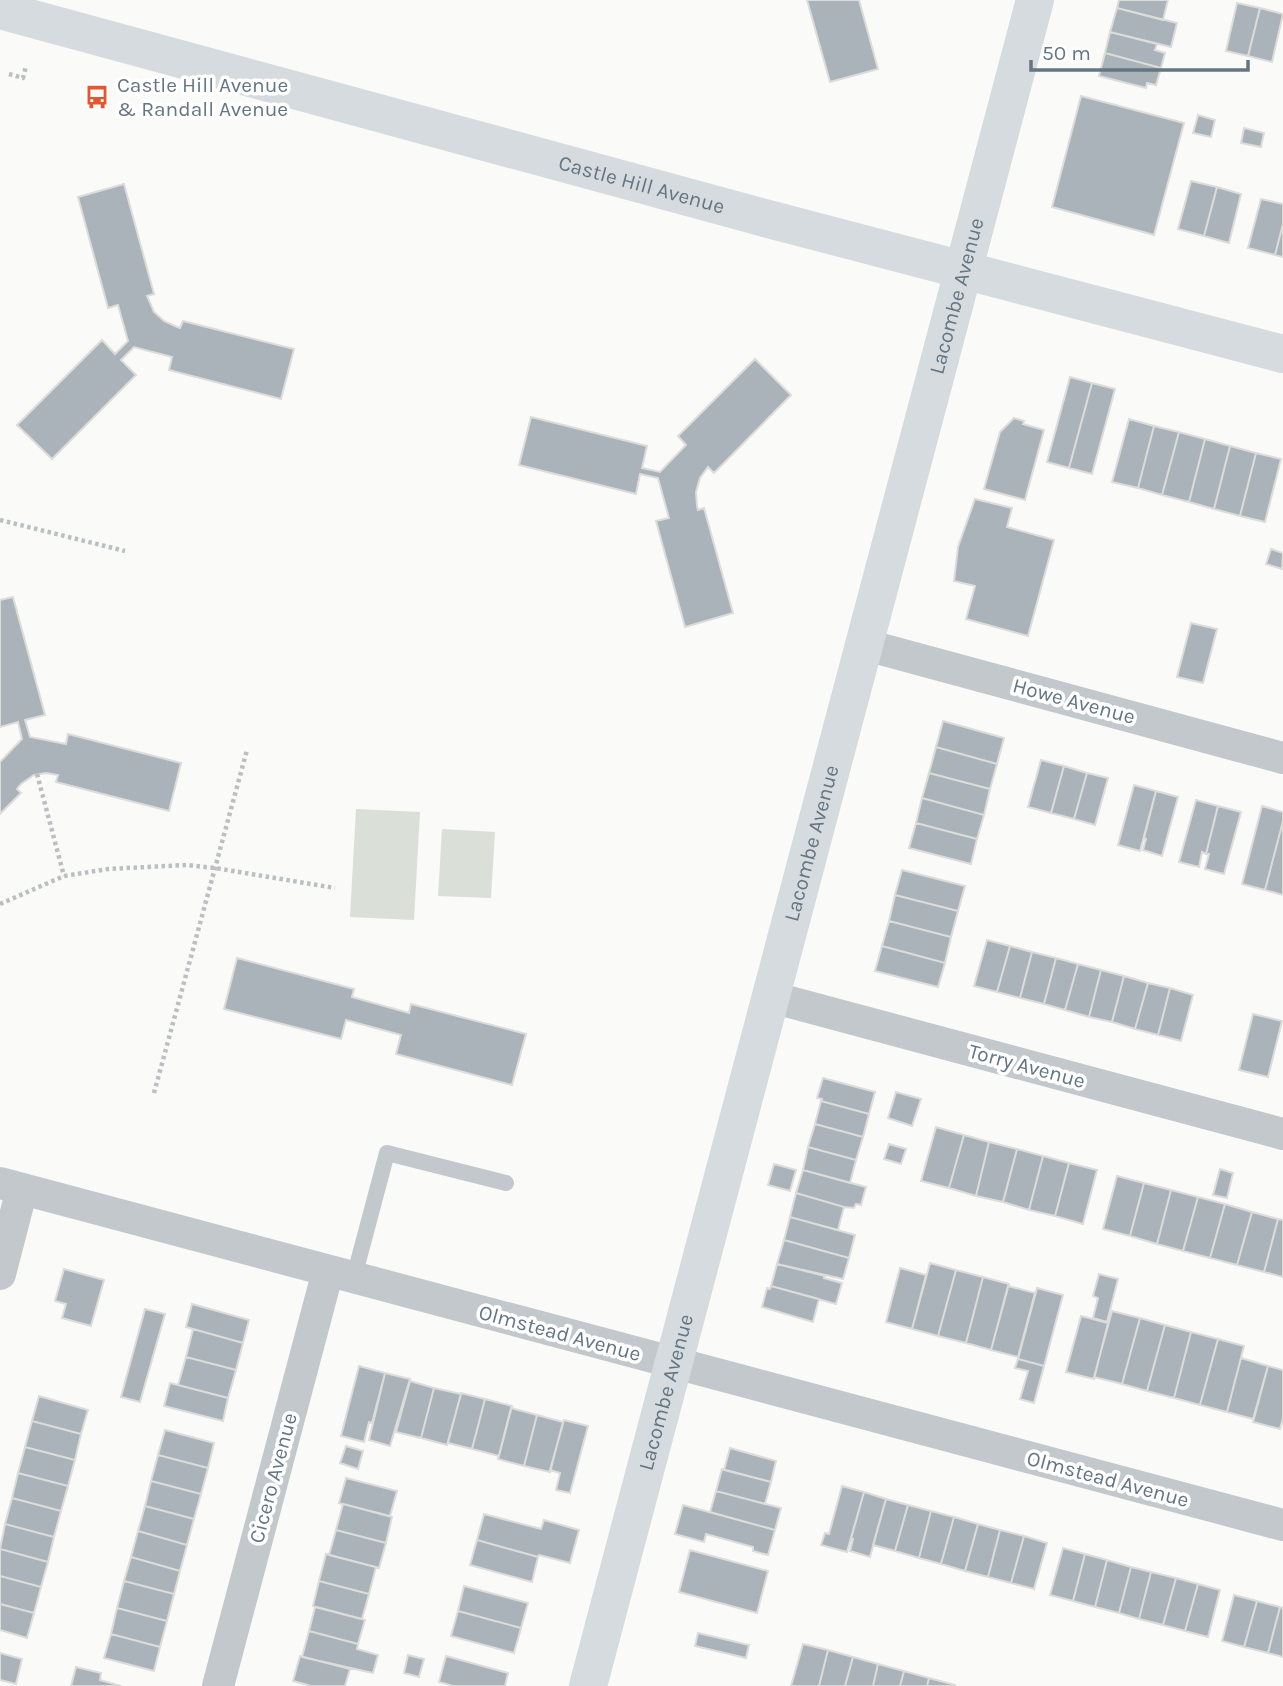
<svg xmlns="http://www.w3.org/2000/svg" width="1283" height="1686" font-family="Karla,sans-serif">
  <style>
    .green { fill: #dadfd7 }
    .building { fill: #aab3b9; stroke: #dcdcda; stroke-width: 2 }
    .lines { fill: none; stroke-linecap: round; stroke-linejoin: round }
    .path { stroke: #bbbfc2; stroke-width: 4.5; stroke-dasharray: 3.5 3.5; stroke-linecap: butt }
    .lane { stroke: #c3c8cc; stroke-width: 16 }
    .street { stroke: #c3c8cc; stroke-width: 32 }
    .secondary { stroke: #d6dbdf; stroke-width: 38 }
    .labels { text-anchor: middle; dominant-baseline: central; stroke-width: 7; stroke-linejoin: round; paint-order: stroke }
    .poi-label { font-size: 21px; fill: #657683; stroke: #fff; text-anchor: start }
    .street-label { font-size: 21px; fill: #657683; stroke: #fff }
  </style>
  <rect width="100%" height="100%" fill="#fafaf8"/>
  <path class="green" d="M356,809L420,812L414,920L350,917Z
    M442,829L495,832L491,898L438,896Z"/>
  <path class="building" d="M807,0H859L878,69L830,82Z
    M1119,0H1168L1163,20L1117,8Z
    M1237,3L1260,8L1248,56L1226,51Z
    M1117,8L1177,23L1171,47L1110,32Z
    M1260,8L1283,14L1272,62L1248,56Z
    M1110,32L1157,44L1155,50L1165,53L1161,68L1105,53Z
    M1105,53L1161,68L1156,85L1147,83L1146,88L1099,76Z
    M1081,96L1184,123L1154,235L1052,207Z
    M1198,115L1215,120L1211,137L1193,133Z
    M1244,128L1264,133L1261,147L1241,143Z
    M1191,181L1217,187L1204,236L1178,229Z
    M124,184L154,294L147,296L154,312L164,321L177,327L180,328L183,321L294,349L281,399L169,370L172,357L134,347L121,360L136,375L52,459L17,425L102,340L115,354L128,341L118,305L108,308L78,197Z
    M1217,187L1241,194L1229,243L1204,236Z
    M1261,199L1283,204V224L1275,255L1248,248Z
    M1283,224V257L1275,255Z
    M755,359L791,395L714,473L708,467L700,478L696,492L697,506L698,510L704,508L733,613L685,627L656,521L669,518L658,478L640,474L636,494L519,465L531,417L647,446L642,468L660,472L686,445L678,436Z
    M1070,377L1092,383L1069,468L1047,462Z
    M1092,383L1115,389L1092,474L1069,468Z
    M1014,418L1024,421L1023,424L1044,430L1025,500L984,489L1000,432Z
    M1129,419L1154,426L1138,488L1112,482Z
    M1154,426L1179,432L1162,495L1138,488Z
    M1179,432L1205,439L1189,502L1162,495Z
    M1205,439L1230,446L1214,509L1189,502Z
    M1230,446L1256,453L1240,516L1214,509Z
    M1256,453L1281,459L1265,522L1240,516Z
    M975,499L1012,508L1007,527L1054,540L1028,636L966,619L975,586L954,581L958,547Z
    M1271,549L1283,553L1282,569L1266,564Z
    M13,597L45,715L25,720L30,737L66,744L68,734L181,763L169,811L56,782L58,775L46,773L34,775L21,784L17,789L21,793L0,814V762L22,739L18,722L0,727V600Z
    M1191,623L1217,629L1203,683L1177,677Z
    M943,721L1004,738L997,764L936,747Z
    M936,747L997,764L990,789L929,773Z
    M1041,760L1064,766L1051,813L1028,807Z
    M1064,766L1087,773L1074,819L1051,813Z
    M929,773L990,789L984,815L922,798Z
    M1087,773L1108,778L1095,825L1074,819Z
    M1134,785L1156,791L1140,851L1118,845Z
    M1156,791L1178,797L1162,856L1143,850L1146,839L1144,838Z
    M922,798L984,815L977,839L916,823Z
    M1196,800L1218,806L1206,854L1202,852L1199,867L1179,862Z
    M1218,806L1241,812L1224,874L1205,869L1209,854H1206Z
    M1262,806L1283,812V821L1265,890L1242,884Z
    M1283,821V895L1265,890Z
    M916,823L977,839L971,864L909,848Z
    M902,870L965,886L958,911L895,895Z
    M895,895L958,911L951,937L889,921Z
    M889,921L951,937L945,963L882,946Z
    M987,940L1010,946L997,992L974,986Z
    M882,946L945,963L938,987L875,971Z
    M1010,946L1032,952L1020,998L997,992Z
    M1032,952L1056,958L1044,1004L1020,998Z
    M237,958L354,989L352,997L409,1013L411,1004L526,1034L512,1085L396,1054L401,1035L346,1020L341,1039L224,1009Z
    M1056,958L1078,964L1065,1010L1044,1004Z
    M1078,964L1101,970L1089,1017L1065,1010Z
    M1101,970L1124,976L1112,1022L1089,1017Z
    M1124,976L1148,983L1135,1029L1112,1022Z
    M1148,983L1170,988L1158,1035L1135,1029Z
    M1170,988L1193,995L1181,1041L1158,1035Z
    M1253,1014L1282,1021L1268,1077L1239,1070Z
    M823,1078L875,1092L869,1114L821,1101L822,1099L817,1098Z
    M896,1092L921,1099L912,1126L888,1118Z
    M821,1101L869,1114L863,1137L815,1124Z
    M815,1124L863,1137L856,1160L808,1147Z
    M936,1127L964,1135L949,1188L921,1181Z
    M964,1135L989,1142L976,1196L949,1188Z
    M989,1142L1017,1149L1003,1202L976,1196Z
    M889,1144L906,1149L901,1164L884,1159Z
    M808,1147L856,1160L850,1183L803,1170Z
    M1017,1149L1043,1156L1029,1210L1003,1202Z
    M1043,1156L1069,1163L1055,1216L1029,1210Z
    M1069,1163L1097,1170L1083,1224L1055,1216Z
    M774,1164L796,1170L790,1191L768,1185Z
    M1220,1169L1233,1173L1227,1198L1213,1195Z
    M803,1170L866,1187L861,1205L856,1204L854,1208L844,1207L796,1193Z
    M1117,1176L1144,1183L1130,1236L1103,1229Z
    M1144,1183L1171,1190L1157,1244L1130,1236Z
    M1171,1190L1198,1197L1183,1251L1157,1244Z
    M796,1193L844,1207L838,1230L790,1217Z
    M1198,1197L1225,1204L1210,1258L1183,1251Z
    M1225,1204L1252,1212L1237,1265L1210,1258Z
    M1252,1212L1278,1219L1264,1272L1237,1265Z
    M790,1217L855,1235L849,1258L784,1240Z
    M1278,1219L1283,1220V1277L1264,1272Z
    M784,1240L849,1258L843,1279L777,1264Z
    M930,1263L956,1270L938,1336L912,1329Z
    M777,1264L825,1276L824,1278L842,1283L836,1304L771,1286Z
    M900,1268L926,1275L912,1329L886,1322Z
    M64,1269L104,1280L91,1326L62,1318L66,1304L55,1301Z
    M956,1270L983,1277L966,1343L938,1336Z
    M1099,1274L1118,1279L1107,1322L1093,1318L1098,1298L1093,1296Z
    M983,1277L1009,1284L991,1350L966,1343Z
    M771,1286L819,1299L813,1322L762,1307L767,1288L770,1289Z
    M1008,1286L1035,1293L1018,1357L991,1350Z
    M1037,1288L1063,1295L1044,1366L1018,1359Z
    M192,1304L249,1320L243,1343L186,1327Z
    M145,1309L165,1314L140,1402L121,1397Z
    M1112,1311L1140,1318L1122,1384L1094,1377Z
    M1081,1316L1108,1323L1094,1379L1066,1372Z
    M1140,1318L1165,1325L1147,1391L1122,1384Z
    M1165,1325L1191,1332L1174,1398L1147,1391Z
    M193,1329L243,1343L236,1370L186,1357Z
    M1191,1332L1218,1339L1200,1405L1174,1398Z
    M1218,1339L1244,1346L1227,1412L1200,1405Z
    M186,1357L236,1370L228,1398L178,1385Z
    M1241,1358L1268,1366L1253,1419L1227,1412Z
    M1018,1359L1044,1366L1034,1403L1020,1399L1028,1371L1015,1368Z
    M359,1366L385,1373L372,1423L369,1422L364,1442L341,1436Z
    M1268,1366L1283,1370V1418L1280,1429L1253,1422Z
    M385,1373L410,1379L390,1446L369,1440Z
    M410,1381L434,1388L421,1438L396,1432Z
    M170,1383L228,1398L223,1421L164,1406Z
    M434,1388L461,1394L447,1445L421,1438Z
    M461,1393L485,1399L472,1449L448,1443Z
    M39,1396L88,1410L81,1434L32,1421Z
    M485,1399L512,1406L499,1456L472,1449Z
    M511,1408L537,1415L524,1466L498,1459Z
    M537,1415L563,1422L550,1472L524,1466Z
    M564,1420L588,1426L570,1493L556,1490L560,1473L550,1470Z
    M32,1421L81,1434L75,1460L25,1447Z
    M165,1430L214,1443L208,1468L158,1455Z
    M346,1446L363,1451L358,1469L340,1463Z
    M25,1447L75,1460L68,1486L18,1473Z
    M730,1448L776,1461L771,1482L724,1470Z
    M158,1455L208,1468L201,1494L151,1481Z
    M722,1469L771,1482L765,1504L716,1491Z
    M18,1473L68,1486L61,1511L12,1498Z
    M346,1478L397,1491L390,1516L339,1503Z
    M151,1481L201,1494L194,1519L145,1506Z
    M842,1486L864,1492L847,1552L821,1545L825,1533L829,1534Z
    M716,1491L781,1508L775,1530L710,1512Z
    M864,1492L886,1499L870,1557L850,1551L853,1539H851Z
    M12,1498L61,1511L54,1537L5,1524Z
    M886,1499L908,1505L895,1551L873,1545Z
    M343,1504L392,1517L386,1543L336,1530Z
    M683,1505L775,1530L768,1555L753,1551V1547L706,1534L704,1542L675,1534Z
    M908,1505L931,1511L919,1558L895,1551Z
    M145,1506L194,1519L187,1545L138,1531Z
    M931,1511L954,1517L941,1564L919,1558Z
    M484,1514L541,1529L544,1520L579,1530L570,1563L539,1555L538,1557L477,1540Z
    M954,1517L978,1524L965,1571L941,1564Z
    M5,1524L54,1537L48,1562L0,1549Z
    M978,1524L1000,1530L988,1577L965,1571Z
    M336,1530L386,1543L379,1568L329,1555Z
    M1000,1530L1024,1536L1011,1583L988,1577Z
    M138,1531L187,1545L180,1571L131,1557Z
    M1024,1536L1047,1543L1034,1589L1011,1583Z
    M477,1540L538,1557L532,1582L470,1565Z
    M1063,1548L1085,1554L1073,1601L1050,1595Z
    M0,1549L48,1562L41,1587L0,1576Z
    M690,1550L768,1571L757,1613L679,1592Z
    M326,1554L376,1567L369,1594L319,1581Z
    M1085,1554L1107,1560L1095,1607L1073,1601Z
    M131,1557L180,1571L174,1594L124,1581Z
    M1107,1560L1131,1567L1119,1613L1095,1607Z
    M1131,1567L1151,1572L1139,1619L1119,1613Z
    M1151,1572L1176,1578L1163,1625L1139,1619Z
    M0,1576L41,1587L34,1613L0,1604Z
    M1176,1578L1198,1584L1185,1631L1163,1625Z
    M124,1581L174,1594L167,1621L117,1608Z
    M319,1581L369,1594L362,1619L313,1606Z
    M1198,1584L1220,1590L1208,1637L1185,1631Z
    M464,1586L528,1603L521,1628L458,1611Z
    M1234,1595L1257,1601L1244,1647L1222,1641Z
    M1257,1601L1280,1607L1268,1653L1244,1647Z
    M0,1604L34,1613L27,1638L0,1630Z
    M315,1607L365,1620L358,1644L309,1631Z
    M1280,1607L1283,1608V1657L1268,1653Z
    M117,1608L167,1621L160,1647L111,1634Z
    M458,1611L521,1628L514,1653L451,1636Z
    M309,1631L358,1644L357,1649L378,1655L373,1673L302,1657Z
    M698,1633L749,1645L746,1658L695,1646Z
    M111,1634L160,1647L154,1671L104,1658Z
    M803,1644L828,1650L819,1686H791Z
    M828,1650L853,1657L845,1686H819Z
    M0,1653L22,1659L16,1684L0,1680Z
    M408,1655L424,1659L419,1677L404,1673Z
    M300,1656L350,1669L345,1686H311L293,1681Z
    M446,1656L508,1673L505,1686H453L439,1682Z
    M853,1657L878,1664L873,1686H845Z
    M878,1664L904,1671L900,1686H873Z
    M76,1667L101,1673L100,1680L121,1686H71Z
    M904,1671L929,1678L927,1686H900Z
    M929,1678L955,1685L954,1686H927Z"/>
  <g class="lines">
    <path class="path" d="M9,74L23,78L26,66
      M0,520L125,551
      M37,774L64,876
      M0,904L64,876L108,869L186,865L215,868L335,888
      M154,1093L247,750"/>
    <path class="lane" d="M354,1277L387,1153L506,1183"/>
    <path class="street" d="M866,645L1283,758
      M771,997L1283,1134
      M0,1183L1283,1525
      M0,1274L22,1189
      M218,1686L328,1271"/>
    <g class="secondary">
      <path id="s1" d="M0,10L761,217L1283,354"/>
      <path id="s2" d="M588,1686L1035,0"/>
    </g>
  </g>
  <defs>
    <g id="bus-bare" transform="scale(1.89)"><path d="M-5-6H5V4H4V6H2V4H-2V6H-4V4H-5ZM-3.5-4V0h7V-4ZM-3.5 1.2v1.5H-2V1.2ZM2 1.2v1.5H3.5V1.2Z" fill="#e4572e" stroke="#fff" stroke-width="2.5" paint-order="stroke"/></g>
  </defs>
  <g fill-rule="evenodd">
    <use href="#bus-bare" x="97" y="97"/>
  </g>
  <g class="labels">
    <g class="poi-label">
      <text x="117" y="85">Castle Hill Avenue<tspan x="117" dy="24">&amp; Randall Avenue</tspan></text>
    </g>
    <g class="street-label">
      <text stroke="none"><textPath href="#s1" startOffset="665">Castle Hill Avenue</textPath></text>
      <text stroke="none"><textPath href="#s2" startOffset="1438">Lacombe Avenue</textPath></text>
      <text transform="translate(1074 701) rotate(15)">Howe Avenue</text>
      <text stroke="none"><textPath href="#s2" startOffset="872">Lacombe Avenue</textPath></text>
      <text transform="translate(1027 1066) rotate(15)">Torry Avenue</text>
      <text transform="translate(560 1333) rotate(15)">Olmstead Avenue</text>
      <text stroke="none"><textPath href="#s2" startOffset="304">Lacombe Avenue</textPath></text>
      <text transform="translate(273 1478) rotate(-75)">Cicero Avenue</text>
      <text transform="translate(1108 1479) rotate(15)">Olmstead Avenue</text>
    </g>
  </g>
  <path d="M1031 60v10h217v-10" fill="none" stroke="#657683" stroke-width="3.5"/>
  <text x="1042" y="60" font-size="21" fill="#657683" stroke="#ffffff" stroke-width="5" paint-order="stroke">50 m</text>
</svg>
